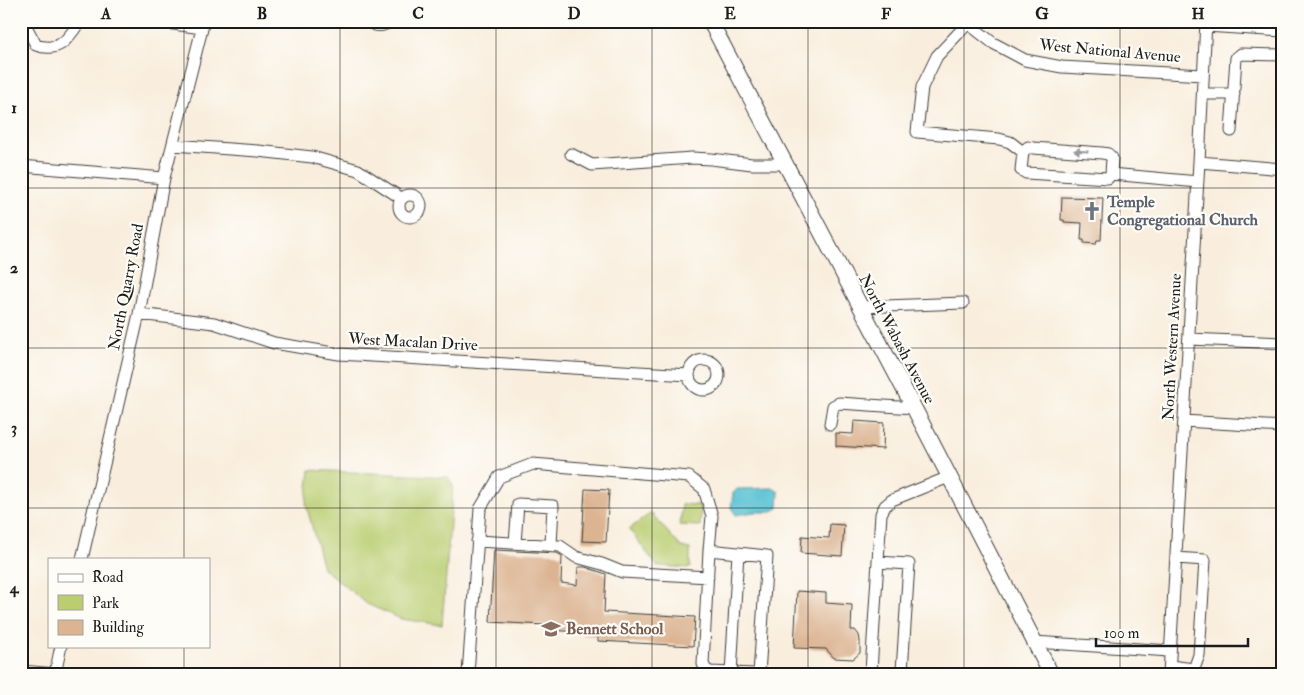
<svg xmlns="http://www.w3.org/2000/svg" width="1304" height="695" font-family="'IM FELL Double Pica',serif">
  <style>
    .green { fill: #bacd71; stroke: #6b7446 }
    .water { fill: #57c1d3; stroke: #3a6e78 }
    .building { fill: #dcb492 }
    .lines { fill: none; stroke-linecap: round; stroke-linejoin: round }
    .minor-casing { stroke: #3d3c39; stroke-width: 13 }
    .major-casing { stroke: #3d3c39; stroke-width: 17 }
    .minor { stroke: #fff; stroke-width: 11 }
    .major { stroke: #fff; stroke-width: 15 }
    .oneway { fill: #999 }
    .grid { fill: none; stroke: #1c1c1c; stroke-width: 1; stroke-opacity: 0.55 }
    .labels { text-anchor: middle; dominant-baseline: central; stroke-width: 4.5; stroke-linejoin: round; paint-order: stroke }
    .street-label { font-size: 16px; fill: #1c1c1c; stroke: #fdfcf7 }
    .worship-label { font-size: 16px; font-weight: bold; fill: #5b616d; stroke: #fdfcf7; text-anchor: start }
    .education-label { font-size: 16px; font-weight: bold; fill: #785e54; stroke: #fdfcf7; text-anchor: start }
    .neatline { fill: none; stroke: #1c1c1c; stroke-width: 2 }
    .grid-label { font-size: 16px; text-anchor: middle; font-weight: bold; fill: #1c1c1c }
  </style>
  <rect width="100%" height="100%" fill="#fdfcf7"/>
  <filter id="ink" filterUnits="userSpaceOnUse"><feTurbulence type="fractalNoise" baseFrequency=".02" numOctaves="2"/><feDisplacementMap in="SourceGraphic" scale="10" xChannelSelector="R" yChannelSelector="G"/><feConvolveMatrix kernelMatrix="1 2 1 2 8 2 1 2 1" color-interpolation-filters="sRGB"/></filter>
  <filter id="wash" filterUnits="userSpaceOnUse"><feTurbulence type="fractalNoise" baseFrequency=".0096" numOctaves="4" result="noise"/><feDisplacementMap in="SourceGraphic" scale="20" xChannelSelector="R" yChannelSelector="G"/><feGaussianBlur stdDeviation="1.12" result="paint"/><feColorMatrix in="noise" values="0 0 0 0 0 0 0 0 0 0 0 0 0 0 0 0 0 1.4 0 .05"/><feComposite in="paint" operator="in"/></filter>
  <g filter="url(#wash)">
    <rect width="100%" height="100%" fill="#f9eede"/>
    <path class="green" d="M310,470L448,477L453,485L442,625L401,619L367,604L323,568L306,504Z
      M682,504L701,505L700,526L680,525Z
      M651,513L681,547L690,549V568L657,566L629,529Z"/>
    <path class="water" d="M773,488L779,492L778,508L770,512H754L736,515L731,508L733,493L737,489Z"/>
    <g id="blocks">
      <path class="building" d="M1062,197L1103,198L1101,240H1097L1096,244L1084,243V240H1081L1082,223L1064,222V220H1061Z
        M854,421L884,423L883,449L836,446V433L853,434Z
        M585,489L609,490L606,542L582,541Z
        M830,524L844,525L842,556L801,553L802,536L829,538Z
        M494,550L557,553L562,556L561,583L577,585L578,567H585L606,574L604,612L695,617L693,646L598,641V636L583,635L584,632L545,630V625L490,622Z
        M797,591L826,593V603L852,605L851,630H855L859,635L860,641V653L853,659L834,658L826,649L794,648Z"/>
    </g>
  </g>
  <g filter="url(#ink)">
    <use href="#blocks" fill-opacity="0" stroke="#3d3c39" stroke-width="1"/>
    <g class="lines">
      <g class="minor-casing">
        <path id="minor" d="M152,21L202,28
          M368,21C375,27 383,27 391,21
          M965,21L993,43L1025,60L1062,67L1203,75
          M970,21L937,56L922,87L917,132L999,139L1010,142L1023,152
          M1206,26L1283,31
          M28,30L36,45C60,53 68,39 80,21
          M1203,94H1234
          M1231,131L1236,58L1241,54L1283,55
          M173,145L258,151L312,157L358,170L401,198
          M571,154L592,165L692,158L711,159L752,164H785
          M1199,162L1283,169
          M21,166L164,178
          M1111,174L1112,158L1108,154L1102,153L1033,148L1028,147L1023,152L1021,170L1026,173L1108,178L1111,174L1198,182
          M399 206a11 11 0 1 1 22 0a11 11 0 1 1-22 0Z
          M860,307L963,303
          M139,314L214,323L274,343L339,354L689,375
          M1189,339L1283,343
          M689 375a15 15 0 1 1 30 0a15 15 0 1 1-30 0Z
          M1184,421L1283,427
          M830,424L833,406L839,403L914,408
          M477,541L560,546L576,557L602,564L622,572L708,577
          M515,543L518,504L553,506L551,545
          M709,550L703,664L706,670L711,672L754,674
          M82,559L139,314L164,178L204,21
          M878,562L909,564L902,671L895,674
          M1034,642L1170,651
          M1170,666L1194,669L1199,655L1205,560L1176,558
          M21,671L56,674
          M731,673L738,553
          M55,674L61,646
          M468,674L480,509L499,477L533,464L689,477L704,489L712,516L709,550L767,556L759,674
          M869,674L871,671L881,514L885,506L892,500L949,477
          M1169,674L1199,162L1206,21"/>
      </g>
      <g class="major-casing">
        <path id="major" d="M710,21L914,408L1051,674"/>
      </g>
      <use href="#minor" class="minor"/>
      <use href="#major" class="major"/>
    </g>
    <defs><path id="oneway-solid" d="M-6-.8H1V-3.2L6.5 0L1 3.2V.8H-6Z" transform="scale(1.25)"/></defs>
    <use class="oneway" href="#oneway-solid" transform="translate(1081 151) rotate(-176)"/>
  </g>
  <path class="grid" d="M184,21V559M340,21V674M496,21V674M652,21V674M808,21V674M964,21V674M1120,21V674M21,188H1283M21,348H1283M21,508H1283M184,646V674"/>
  <defs>
    <g id="church-bare" transform="scale(1.5)"><path d="M-1.2-6h2.4v3.5h3.3v2.4h-3.3V6h-2.4V-.1h-3.3v-2.4h3.3Z" fill="#6b7280" stroke="#fdfcf7" stroke-width="2.5" paint-order="stroke"/></g>
    <g id="school-bare" transform="scale(1.5)"><path d="M0-5L7-2L0 1L-7-2ZM-4 1L0 2.5L4 1V4Q0 6-4 4Z" fill="#8d6e63" stroke="#fdfcf7" stroke-width="2.5" paint-order="stroke"/></g>
  </defs>
  <g fill-rule="evenodd">
    <use href="#church-bare" x="1092" y="211"/>
    <use href="#school-bare" x="551" y="629"/>
  </g>
  <g class="labels">
    <g class="street-label">
      <text transform="translate(1110 51) rotate(5)">West National Avenue</text>
      <text transform="translate(126 287) rotate(-79)">North Quarry Road</text>
      <text transform="translate(897 339) rotate(62)">North Wabash Avenue</text>
      <text transform="translate(413 342) rotate(3)">West Macalan Drive</text>
      <text transform="translate(1172 347) rotate(-87)">North Western Avenue</text>
    </g>
    <g class="worship-label">
      <text x="1107" y="202">Temple<tspan x="1107" dy="18">Congregational Church</tspan></text>
    </g>
    <g class="education-label">
      <text x="566" y="629">Bennett School</text>
    </g>
  </g>
  <rect width="1304" height="695" fill="none" stroke="#fdfcf7" stroke-width="55"/>
  <rect x="48" y="558" width="162" height="90" fill="#fdfcf7" stroke="#a3a29f"/>
  <rect x="58" y="574" width="25" height="8" fill="#ffffff" stroke="#a3a29f"/>
  <text x="92" y="582" font-size="15" fill="#1c1c1c">Road</text>
  <rect x="58" y="595" width="25" height="15" fill="#bacd71" stroke="#a3a29f"/>
  <text x="92" y="608" font-size="15" fill="#1c1c1c">Park</text>
  <rect x="58" y="620" width="25" height="15" fill="#dcb492" stroke="#a3a29f"/>
  <text x="92" y="632" font-size="15" fill="#1c1c1c">Building</text>
  <path d="M1096 638v8h152v-8" fill="none" stroke="#1c1c1c" stroke-width="2.5"/>
  <text x="1104" y="638" font-size="15" fill="#1c1c1c" stroke="#fdfcf7" stroke-width="4" paint-order="stroke">100 m</text>
  <rect x="28" y="28" width="1248" height="640" class="neatline"/>
  <g class="grid-label">
    <text x="106" y="19">A</text>
    <text x="262" y="19">B</text>
    <text x="418" y="19">C</text>
    <text x="574" y="19">D</text>
    <text x="730" y="19">E</text>
    <text x="886" y="19">F</text>
    <text x="1042" y="19">G</text>
    <text x="1198" y="19">H</text>
    <text x="14" y="113">1</text>
    <text x="14" y="273">2</text>
    <text x="14" y="433">3</text>
    <text x="14" y="593">4</text>
  </g>
</svg>
